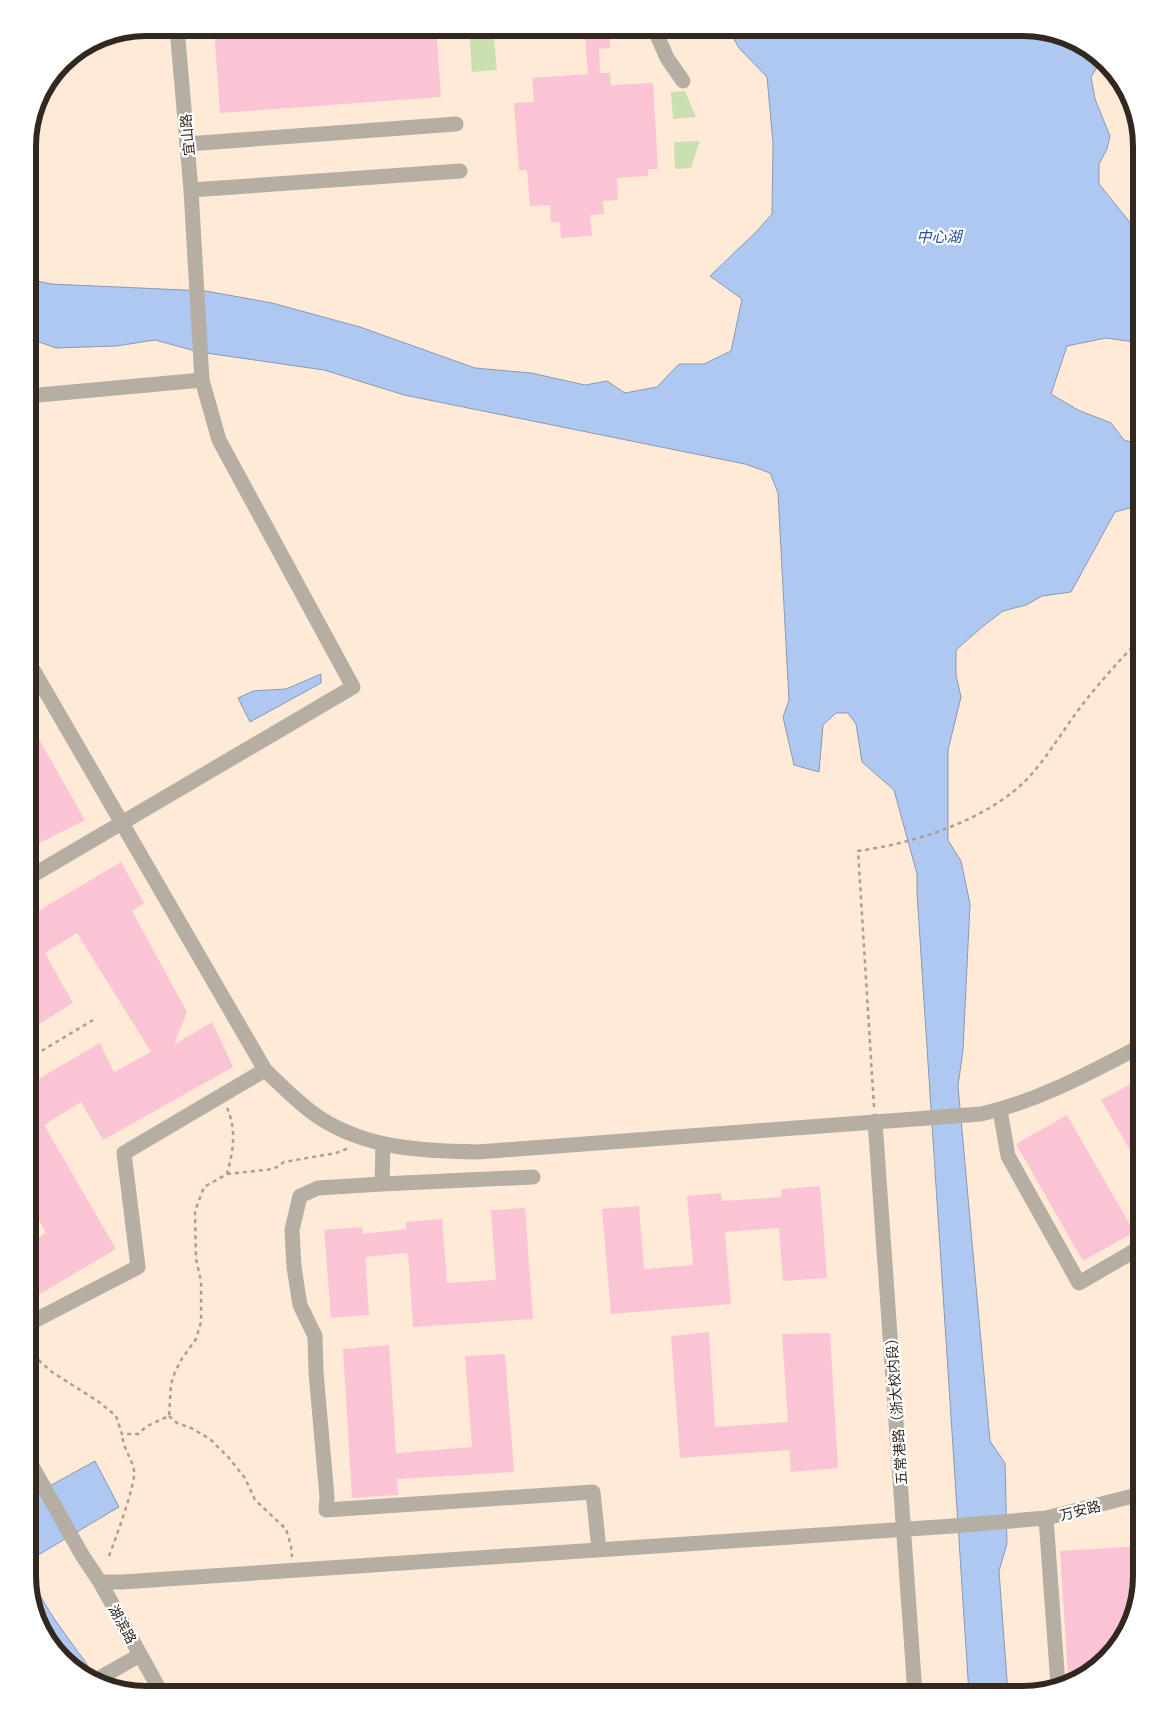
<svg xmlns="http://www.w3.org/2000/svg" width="1169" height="1722" font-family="'Exo 2','Noto Sans SC',sans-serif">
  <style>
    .green { fill: #cbe0b1 }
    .water { fill: #afc8f2; stroke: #8a98b3 }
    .building { fill: #fbc4d5 }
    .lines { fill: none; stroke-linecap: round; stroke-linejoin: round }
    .path { stroke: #ae9e8f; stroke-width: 2.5; stroke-dasharray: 4 4; stroke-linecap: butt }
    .minor { stroke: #b4afa2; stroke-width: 15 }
    .labels { text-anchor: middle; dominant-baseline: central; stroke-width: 4.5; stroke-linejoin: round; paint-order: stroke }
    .street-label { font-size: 14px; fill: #32281f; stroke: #fff }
    .water-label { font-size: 15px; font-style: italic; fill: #234d9e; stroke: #fff }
    .rim { fill: none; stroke: #32281f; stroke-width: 6 }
  </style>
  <rect width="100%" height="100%" fill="#ffead7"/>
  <path class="green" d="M469,28H493L497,70L472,72Z
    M685,91L696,117L673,119L671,92Z
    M700,141L691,168L675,169L674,142Z"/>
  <path class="water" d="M728,28H1031L1089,47L1101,61L1091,77L1095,99L1110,136L1107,149L1099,164V184L1141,236V343L1106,338L1067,346L1051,394L1078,410L1111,423L1124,440L1141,445V505L1115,512L1071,592L1042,596L1026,605L1003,611L982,627L956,650V675L961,697L948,750V840L961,861L970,904L963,1050L958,1086L990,1441L1005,1463L1007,1544L999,1571L1008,1694H969L917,893V874L894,790L862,762L856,724L848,713H836L823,725L819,772L794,765L783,717L789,700L778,493L770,473L745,464L404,395L324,370L199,352L155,340L116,346L56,348L28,338V279L51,284L206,291L272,303L360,327L475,368L531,373L585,385L607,381L625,393L657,387L679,364H704L731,351L742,299L710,276L757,231L772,214L773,143L767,77L739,48Z
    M321,674V683L250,722L238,698L253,691L286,689Z
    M95,1461L119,1507L33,1558L28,1567C41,1609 75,1644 98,1681L80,1675L43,1635L28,1576V1498Z"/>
  <path class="building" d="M214,28H436L441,97L220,113Z
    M610,37V48L599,49L600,73H610L611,85L653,83L658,169H648V176L617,178L618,200L603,201L604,214L590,215L592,236L561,238L560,222H551L550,205L530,206L527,170H519L514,103L534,102L532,78L588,74L585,38Z
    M28,720L85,820L28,849Z
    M121,862L144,903L132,911L187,1012L174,1045L212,1022L233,1067L103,1140L81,1102L44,1125L116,1249L28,1301V1244L46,1233L28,1201V1085L100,1043L114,1072L151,1052L77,933L45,953L73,1003L28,1031V917Z
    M1142,1078V1171L1101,1100Z
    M1067,1115L1134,1232L1083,1261L1016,1144Z
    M820,1186L827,1278L783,1281L779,1228L725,1232L731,1304L611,1314L602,1209L639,1206L644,1269L693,1265L687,1196L721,1193L722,1201L781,1197V1189Z
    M525,1208L533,1319L413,1327L408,1253L365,1257L369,1315L331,1318L324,1230L362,1227L363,1234L406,1229V1222L442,1219L447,1283L496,1280L491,1210Z
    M709,1332L715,1427L788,1422L782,1334L830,1333L838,1468L791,1472L789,1450L680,1458L671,1336Z
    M389,1345L396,1453L472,1447L465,1356L505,1354L514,1472L397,1479L398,1495L352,1498L343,1349Z
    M1142,1546V1576L1125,1636L1087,1674L1068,1676L1060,1551Z"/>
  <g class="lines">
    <path class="path" d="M28,1059L93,1020
      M874,1107L858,851C915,843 989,820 1029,777C1048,756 1062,732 1079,709C1098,684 1119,661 1141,638
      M227,1174L274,1169L284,1162L336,1153L349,1148
      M28,1348L35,1357L52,1372L99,1402L116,1416L122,1434H138L147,1426L169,1416L171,1384L175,1372L181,1360L196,1339L201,1322V1281L196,1259L195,1211L204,1187L227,1174C233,1152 237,1130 227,1108
      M169,1416L177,1423L191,1428L210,1439L229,1458L245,1478L255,1500L286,1529L291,1546L292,1557
      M109,1556C114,1543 137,1481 134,1470C131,1457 123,1448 122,1434"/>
    <path class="minor" d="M654,28L667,58L683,81
      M187,144L456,124
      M191,190L460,171
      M28,396L202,380
      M28,661L265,1070C282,1086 300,1105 320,1118C368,1149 423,1151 478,1152L981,1114C1039,1101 1089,1073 1141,1046
      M28,878L353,687L219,440L202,380L191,190L177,28
      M1000,1110L1008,1156L1079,1283L1141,1247
      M875,1121L915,1694
      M383,1144L382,1184L318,1188L300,1196L292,1230L294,1267L300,1305L315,1336L316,1372L327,1497L326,1510L593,1492L599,1550
      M382,1184L533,1177
      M28,1324L138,1267L124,1153L265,1070
      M28,1459L82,1555L100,1582L162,1694
      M1046,1518L1058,1685
      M100,1582H122L953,1526L1046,1518L1141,1494
      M96,1680L140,1655"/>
  </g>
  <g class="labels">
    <g class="street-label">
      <text transform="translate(187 135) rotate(-95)">宜山路</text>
      <text transform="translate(896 1408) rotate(-94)">五常港路（浙大校内段）</text>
      <text transform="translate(1080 1510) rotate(-14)">万安路</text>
      <text transform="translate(123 1624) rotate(61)">湖滨路</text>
    </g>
    <g class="water-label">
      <text x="939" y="236">中心湖</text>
    </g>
  </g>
  <path d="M0 0H1169V1722H0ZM146 36H1023A110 110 0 0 1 1133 146V1576A110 110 0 0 1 1023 1686H146A110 110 0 0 1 36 1576V146A110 110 0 0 1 146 36Z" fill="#fff" fill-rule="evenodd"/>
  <path class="rim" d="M146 36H1023A110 110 0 0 1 1133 146V1576A110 110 0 0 1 1023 1686H146A110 110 0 0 1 36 1576V146A110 110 0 0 1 146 36Z"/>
</svg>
